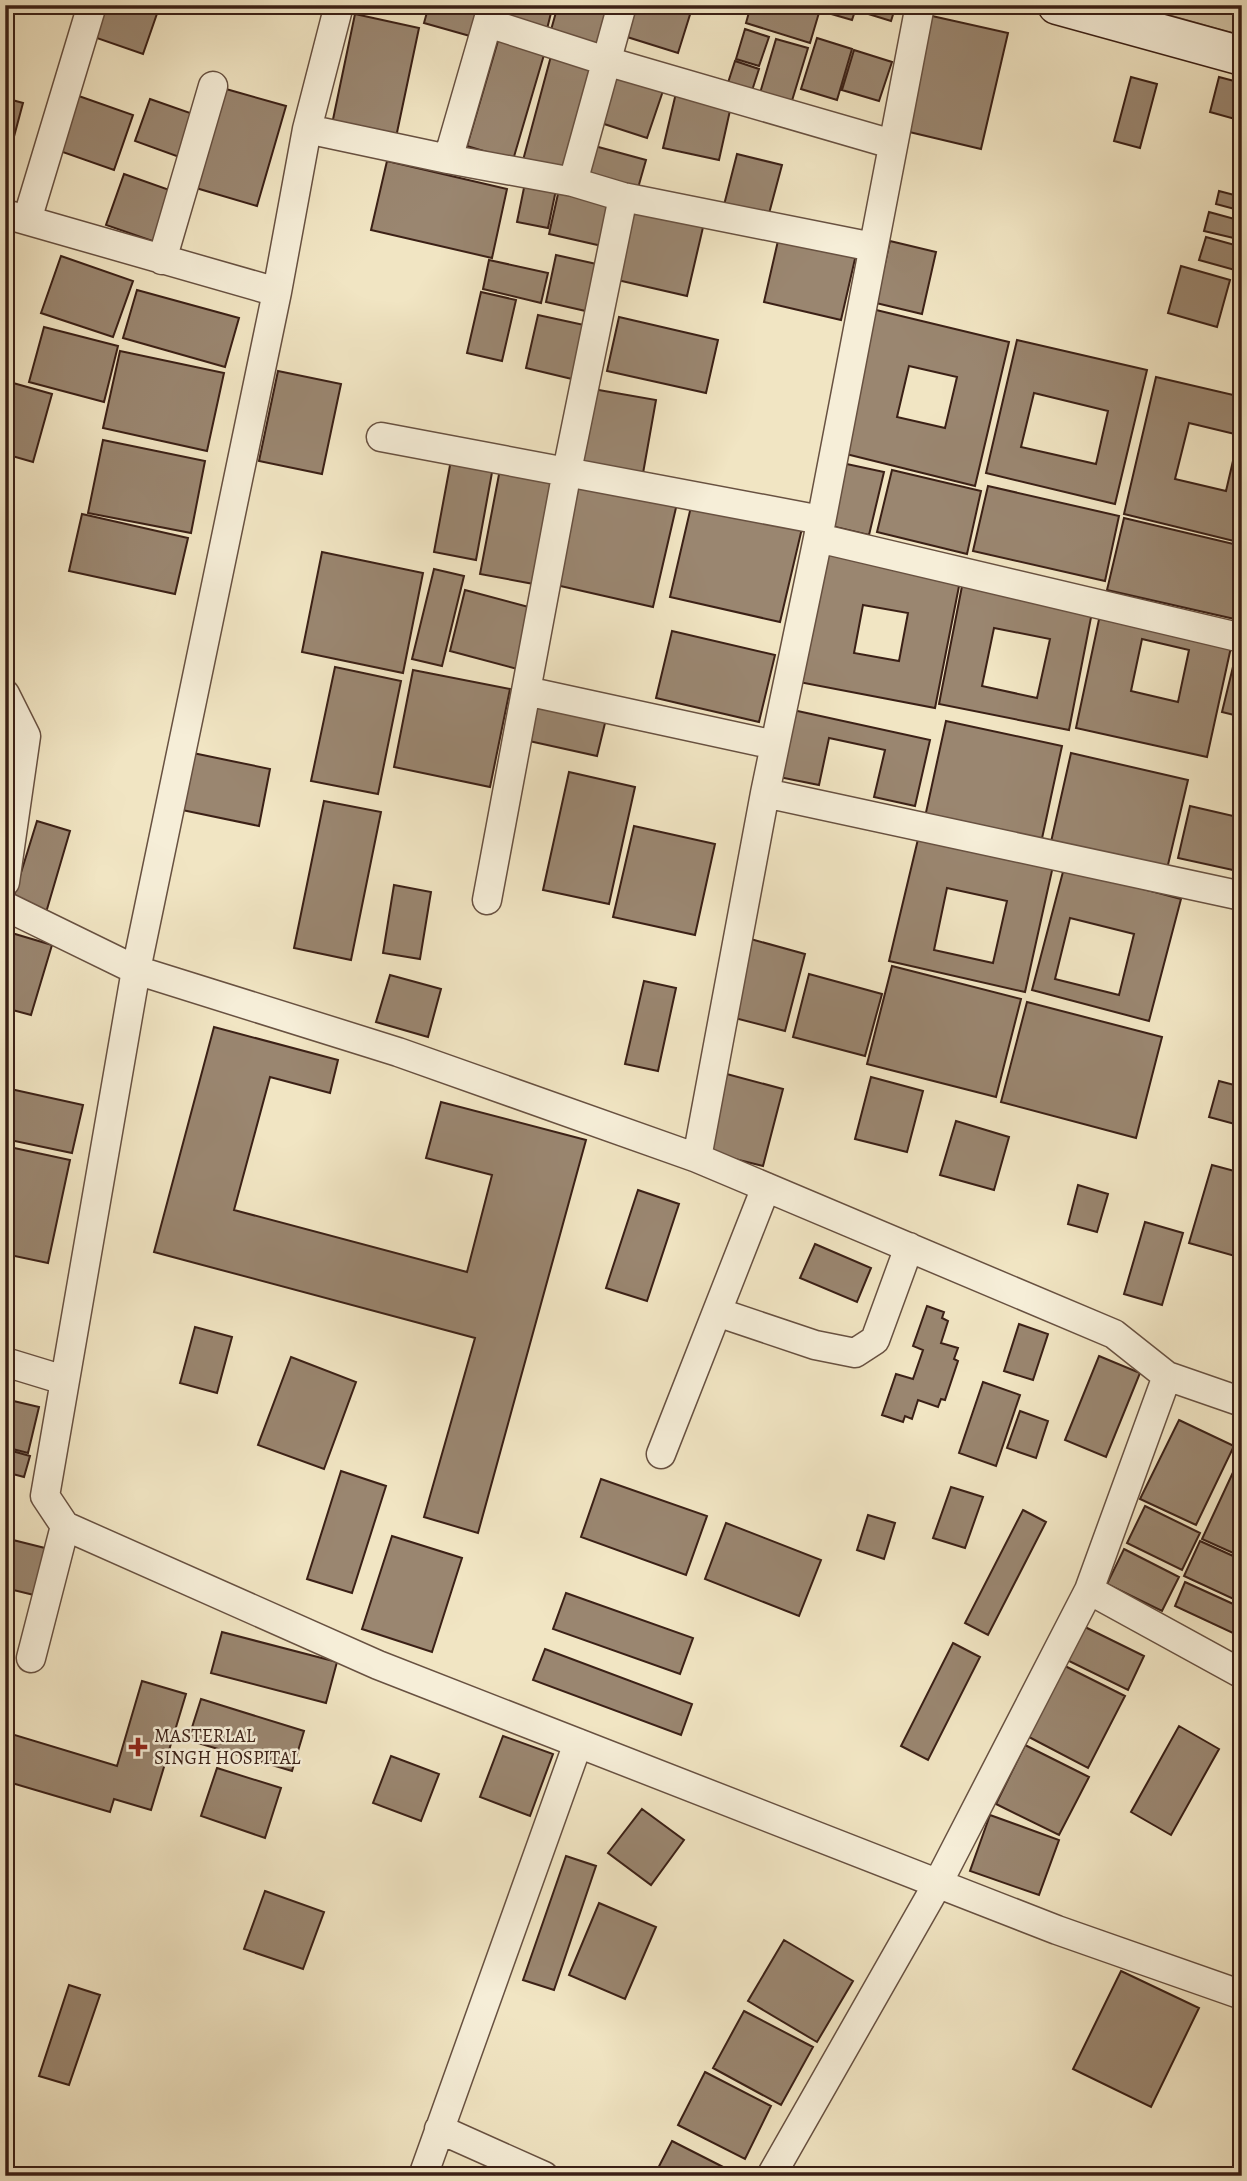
<svg xmlns="http://www.w3.org/2000/svg" width="1247" height="2181" font-family="Alegreya,serif">
  <style>
    .green { fill: #d2c4a6; stroke: #86725e; stroke-width: 2 }
    .building { fill: #9a8670; stroke: #3b2016; stroke-width: 2; fill-rule: evenodd }
    .lines { fill: none; stroke-linecap: round; stroke-linejoin: round }
    .street-casing { stroke: #685141; stroke-width: 31 }
    .secondary-casing { stroke: #3b2016; stroke-width: 41 }
    .street { stroke: #f6eed8; stroke-width: 28 }
    .secondary { stroke: #f6eed8; stroke-width: 38 }
    .poi-dot { fill: #8f2418; stroke: #f6eed8; stroke-width: 2.5 }
    .labels { text-anchor: middle; dominant-baseline: central; stroke-width: 5; stroke-linejoin: round; paint-order: stroke }
    .poi-label { font-size: 19px; fill: #3b2016; stroke: #f6eed8; text-anchor: start }
  </style>
  <rect width="100%" height="100%" fill="#f1e5c3"/>
  <filter id="stains"><feTurbulence type="fractalNoise" baseFrequency=".00286" numOctaves="4"/><feColorMatrix values="0 0 0 0 .2 0 0 0 0 .09 0 0 0 0 .02 0 0 0 .5 -.17"/></filter>
  <radialGradient id="worn" r=".72"><stop offset=".6" stop-color="#630" stop-opacity="0"/><stop offset="1" stop-color="#630" stop-opacity=".3"/></radialGradient>
  <path class="green" d="M1133,5H1242V36Z"/>
  <path class="building" d="M98,5H160L143,54L88,35Z
    M429,5H486L477,38L424,23Z
    M495,5H553L546,33L491,18Z
    M558,5H609L597,44L551,30Z
    M634,5H693L678,53L624,36Z
    M751,5H817L821,6L810,43L746,23Z
    M823,5H857L852,20L821,11Z
    M864,5H896L891,21L862,12Z
    M355,14L419,28L395,142L331,129Z
    M932,16L1008,33L981,149L905,131Z
    M745,29L769,37L759,66L736,59Z
    M500,34L546,48L513,160L467,146Z
    M817,38L852,49L837,100L801,89Z
    M776,39L808,48L791,104L760,93Z
    M854,50L892,62L879,101L842,90Z
    M551,56L593,68L564,175L522,164Z
    M735,61L759,69L749,100L725,92Z
    M611,74L663,91L647,138L595,121Z
    M1131,77L1157,84L1140,148L1114,141Z
    M1219,77L1242,83V121L1210,112Z
    M226,89L286,106L257,206L196,188Z
    M676,93L731,106L719,160L663,148Z
    M73,94L133,115L114,170L54,149Z
    M5,98L23,103L8,159L5,158Z
    M150,99L196,115L182,158L135,141Z
    M591,145L646,160L636,195L581,179Z
    M737,154L782,165L767,221L723,209Z
    M387,161L507,189L492,258L371,230Z
    M124,174L178,193L161,244L106,225Z
    M526,178L557,185L548,228L517,222Z
    M560,185L613,196L602,246L549,234Z
    M1219,191L1242,197V211L1216,204Z
    M630,206L704,223L687,296L613,279Z
    M1209,212L1242,221V240L1204,231Z
    M780,232L857,250L841,320L764,302Z
    M1206,237L1242,247V272L1199,260Z
    M890,241L936,252L922,314L876,303Z
    M556,255L601,265L590,312L546,302Z
    M61,256L133,281L113,337L41,313Z
    M489,260L548,273L541,303L483,289Z
    M1181,266L1230,280L1217,327L1168,313Z
    M137,290L239,318L225,367L123,338Z
    M481,292L516,300L502,361L467,353Z
    M872,309L1009,342L975,486L838,452ZM909,366L957,377L945,428L897,417Z
    M538,315L584,325L572,379L526,368Z
    M619,317L718,340L706,393L607,371Z
    M44,327L118,346L104,402L29,382Z
    M1017,340L1147,370L1115,504L986,473ZM1034,393L1108,411L1096,464L1021,447Z
    M120,351L224,373L207,451L103,428Z
    M278,371L341,384L322,474L259,461Z
    M1156,377L1242,397V543L1124,514ZM1189,423L1239,435L1226,491L1175,479Z
    M6,381L52,394L33,462L5,454Z
    M593,389L656,400L642,479L579,468Z
    M103,440L205,461L191,533L88,513Z
    M451,460L493,467L476,560L434,552Z
    M842,463L884,472L869,535L827,525Z
    M501,464L560,475L539,585L480,574Z
    M892,470L981,491L967,554L877,532Z
    M581,476L678,499L653,607L556,585Z
    M988,486L1119,516L1105,581L973,551Z
    M693,498L803,524L780,622L670,597Z
    M82,514L188,538L175,594L69,571Z
    M1124,518L1242,546V607L1239,620L1107,590Z
    M825,549L961,576L935,708L799,682ZM863,605L908,613L899,661L854,653Z
    M322,552L423,573L403,673L302,652Z
    M434,569L464,576L442,666L412,659Z
    M964,576L1094,602L1069,730L939,704ZM994,628L1050,639L1037,698L982,686Z
    M465,590L536,609L521,670L450,651Z
    M1101,610L1233,638L1207,757L1076,728ZM1142,639L1189,650L1178,702L1131,691Z
    M672,631L775,655L759,722L656,698Z
    M1239,642L1242,643V717L1222,712Z
    M335,667L401,681L378,794L311,781Z
    M413,670L510,689L490,787L394,767Z
    M537,704L606,719L597,756L529,741Z
    M793,710L930,740L915,806L874,797L885,750L829,738L819,785L779,777Z
    M946,721L1062,746L1041,843L925,817Z
    M193,753L270,769L259,826L182,810Z
    M1071,753L1188,780L1167,869L1051,842Z
    M569,772L635,787L609,904L543,890Z
    M324,801L381,812L351,960L294,948Z
    M1190,806L1242,818V872L1178,858Z
    M37,821L70,831L45,916L11,905Z
    M634,826L715,844L695,935L613,917Z
    M919,835L1053,866L1025,992L889,961ZM947,888L1007,901L993,963L934,950Z
    M1064,868L1181,899L1149,1021L1032,990ZM1070,918L1134,934L1119,995L1055,979Z
    M394,885L431,892L420,959L383,953Z
    M5,931L52,945L31,1015L5,1008Z
    M747,938L805,954L785,1031L727,1016Z
    M892,966L1021,999L996,1097L867,1064Z
    M809,974L882,994L865,1056L793,1037Z
    M390,975L441,989L428,1037L376,1022Z
    M644,981L676,988L658,1071L625,1064Z
    M1027,1002L1162,1037L1136,1138L1001,1102Z
    M214,1027L338,1060L330,1093L270,1077L234,1210L467,1272L492,1175L426,1158L441,1102L586,1140L478,1533L424,1517L475,1338L154,1252Z
    M723,1073L783,1089L763,1166L703,1151Z
    M871,1077L923,1091L907,1152L855,1139Z
    M1219,1081L1242,1087V1126L1209,1117Z
    M6,1088L83,1105L72,1153L5,1139Z
    M956,1121L1009,1137L994,1190L940,1175Z
    M5,1146L70,1160L48,1263L5,1254Z
    M1212,1165L1242,1173V1258L1189,1243Z
    M1078,1185L1108,1194L1097,1232L1068,1224Z
    M638,1190L679,1204L647,1301L606,1288Z
    M1145,1222L1183,1233L1162,1305L1124,1294Z
    M815,1244L871,1268L857,1302L800,1278Z
    M927,1306L944,1312L942,1318L948,1321L941,1343L958,1348L954,1359L958,1361L945,1400L941,1399L938,1407L918,1400L912,1419L905,1416L903,1422L882,1415L896,1374L913,1379L923,1350L913,1346Z
    M1019,1324L1048,1334L1033,1380L1004,1371Z
    M195,1327L232,1337L217,1393L180,1383Z
    M1099,1356L1140,1373L1106,1457L1065,1440Z
    M291,1357L356,1382L324,1469L258,1445Z
    M983,1382L1020,1395L996,1466L959,1453Z
    M5,1399L39,1407L28,1453L5,1447Z
    M1020,1411L1048,1421L1036,1458L1007,1448Z
    M1179,1420L1234,1446L1196,1525L1140,1499Z
    M5,1449L30,1456L24,1477L5,1472Z
    M1242,1453V1557L1202,1539Z
    M341,1471L386,1486L352,1593L307,1579Z
    M601,1479L707,1516L686,1575L581,1537Z
    M951,1487L983,1497L965,1548L933,1538Z
    M1145,1506L1200,1533L1182,1570L1127,1543Z
    M1023,1510L1046,1522L988,1635L965,1623Z
    M868,1515L895,1523L884,1559L857,1550Z
    M726,1523L821,1560L799,1616L705,1579Z
    M392,1536L462,1558L432,1652L362,1629Z
    M5,1538L49,1549L38,1596L5,1588Z
    M1200,1541L1242,1560L1240,1602L1184,1576Z
    M1124,1549L1179,1577L1162,1611L1107,1584Z
    M1185,1582L1242,1608V1620L1235,1634L1175,1606Z
    M566,1593L693,1638L680,1674L553,1629Z
    M1083,1626L1144,1656L1128,1690L1067,1660Z
    M222,1632L337,1662L326,1703L211,1673Z
    M953,1643L980,1657L928,1760L901,1746Z
    M545,1649L692,1704L681,1735L533,1680Z
    M1063,1665L1125,1696L1088,1768L1027,1736Z
    M142,1681L186,1694L151,1810L114,1799L110,1812L5,1781V1732L117,1766Z
    M201,1699L304,1731L292,1771L188,1740Z
    M1179,1726L1219,1749L1171,1835L1131,1812Z
    M503,1736L553,1754L530,1816L480,1797Z
    M1025,1745L1089,1777L1059,1835L996,1804Z
    M391,1756L439,1774L421,1821L373,1803Z
    M217,1768L281,1788L265,1838L201,1816Z
    M642,1809L684,1840L651,1885L608,1853Z
    M990,1815L1059,1840L1039,1895L970,1871Z
    M566,1856L596,1866L554,1990L523,1980Z
    M265,1891L324,1912L303,1969L244,1949Z
    M599,1903L656,1927L625,1999L569,1975Z
    M784,1940L853,1981L817,2042L748,2001Z
    M1121,1971L1199,2008L1151,2107L1073,2069Z
    M69,1985L100,1995L69,2085L39,2076Z
    M744,2011L813,2047L781,2105L713,2068Z
    M705,2072L771,2106L745,2159L678,2125Z
    M672,2141L737,2174L736,2176H654Z"/>
  <g class="lines">
    <g class="street-casing">
      <path id="street" d="M339,5L307,129L277,292L136,970L45,1496L65,1526L378,1665L1057,1930L1242,1995
        M488,23L606,61L892,144
        M307,129L448,159L573,182L623,197L873,247
        M448,159L492,7
        M573,182L622,5
        M5,214L277,292
        M27,220L92,5
        M162,260L213,86
        M381,437L821,520
        M818,538L1242,638
        M526,691L775,745
        M5,694L26,736L5,882
        M765,793L1242,896
        M487,900L567,471L623,197
        M5,906L136,970L398,1052L697,1158L1114,1334L1167,1376L1242,1402
        M697,1158L765,793L818,538L920,5
        M717,1312L815,1345L855,1353L875,1340L909,1247
        M5,1362L64,1380
        M661,1454L766,1187
        M1089,1590L1242,1674
        M31,1658L65,1526
        M439,2129L544,2176
        M423,2176L578,1743
        M771,2176L938,1883L1089,1590L1167,1376"/>
    </g>
    <g class="secondary-casing">
      <path id="secondary" d="M1057,5L1242,56"/>
    </g>
    <use href="#street" class="street"/>
    <use href="#secondary" class="secondary"/>
  </g>
  <path class="poi-dot" d="M134.5 1736.5h7v7h7v7h-7v7h-7v-7h-7v-7h7z"/>
  <g class="labels">
    <g class="poi-label">
      <text x="154" y="1736">MASTERLAL<tspan x="154" dy="22">SINGH HOSPITAL</tspan></text>
    </g>
  </g>
  <rect width="1247" height="2181" fill="none" stroke="#f1e5c3" stroke-width="28"/>
  <rect x="7" y="7" width="1233" height="2167" fill="none" stroke="#3b2016" stroke-width="3.5"/>
  <rect x="14" y="14" width="1219" height="2153" fill="none" stroke="#3b2016" stroke-width="2"/>
  <rect width="100%" height="100%" filter="url(#stains)"/>
  <rect width="100%" height="100%" fill="url(#worn)"/>
</svg>
